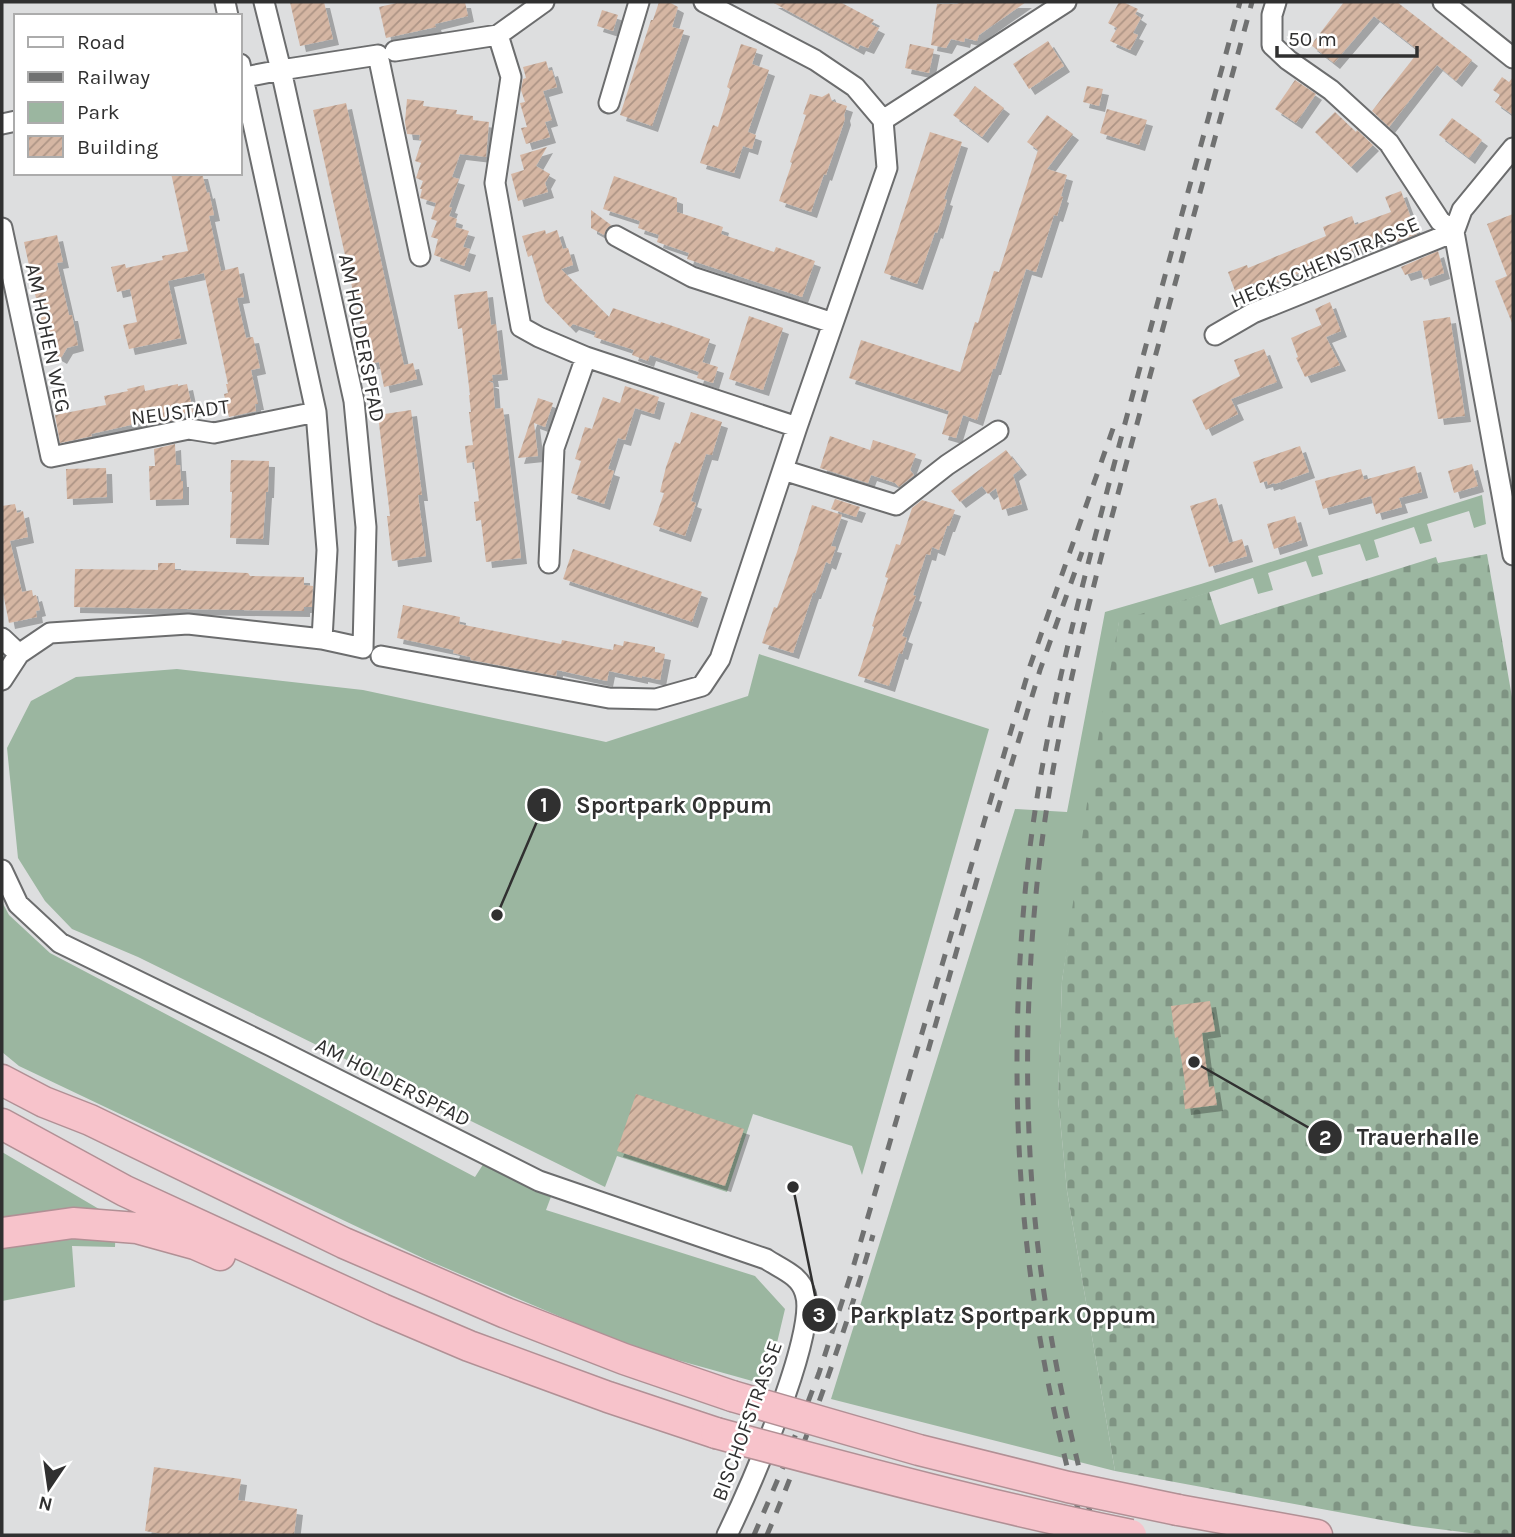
<svg xmlns="http://www.w3.org/2000/svg" width="1515" height="1537" font-family="Karla,sans-serif">
  <style>
    .green { fill: #9bb6a0 }
    .cemetery { fill: url(#cemetery-stones) }
    .building { fill: url(#building-hatch); filter: url(#shadow) }
    .lines { fill: none; stroke-linecap: round; stroke-linejoin: round }
    .minor-casing { stroke: #6c6d6e; stroke-width: 23 }
    .highway-casing { stroke: #b19095; stroke-width: 33 }
    .minor { stroke: #fff; stroke-width: 19 }
    .highway { stroke: #f7c3cb; stroke-width: 30 }
    .rail { stroke: #707171; stroke-width: 5; stroke-dasharray: 12 12; stroke-linecap: butt }
    .highway-bridge-casing { stroke: #b19095; stroke-width: 33; stroke-linecap: butt }
    .highway-bridge { stroke: #f7c3cb; stroke-width: 30 }
    .labels { text-anchor: middle; dominant-baseline: central; stroke-width: 5; stroke-linejoin: round; paint-order: stroke }
    .street-label { font-size: 21px; fill: #303030; stroke: #fff }
    .leader { fill: none; stroke: #303030; stroke-width: 2.5 }
    .callout-dot { fill: #303030; stroke: #fff; stroke-width: 2.5 }
    .mark-label { font-size: 21px; text-anchor: middle; font-weight: bold; fill: #fff }
    .callout-label { font-size: 23px; text-anchor: middle; font-weight: bold; fill: #303030; stroke: #fff; stroke-width: 5; stroke-linejoin: round; paint-order: stroke }
  </style>
  <defs>
    <pattern id="cemetery-stones" width="16" height="16" patternUnits="userSpaceOnUse" patternTransform="scale(1.75)"><rect width="16" height="16" fill="#9bb6a0"/><path d="M2 7V4a2 2 0 0 1 4 0v3zM10 15v-3a2 2 0 0 1 4 0v3z" fill="#7f9483"/></pattern>
    <pattern id="building-hatch" width="6" height="6" patternUnits="userSpaceOnUse" patternTransform="scale(1.75)"><rect width="6" height="6" fill="#d5b6a3"/><path d="M-1 1l2-2M0 6l6-6M5 7l2-2" fill="none" stroke="#ad9485"/></pattern>
    <filter id="shadow"><feDropShadow dx="6" dy="6" stdDeviation="0" flood-color="#0004"/></filter>
  </defs>
  <rect width="100%" height="100%" fill="#dddedf"/>
  <path class="green" d="M1482,495L1486,524L1474,528L1469,511L1427,524L1432,541L1420,544L1414,527L1374,540L1379,557L1366,561L1360,544L1318,556L1323,574L1312,577L1306,561L1268,573L1273,590L1258,594L1253,578L1119,622L1062,981L1058,1098L1067,1191L1115,1471L831,1399L1015,809L1067,812L1105,612L1201,584Z
    M759,654L989,729L862,1175L852,1146L753,1114L727,1192L617,1156L605,1187L138,957L72,929L45,901L18,858L7,748L31,701L76,677L177,669L363,690L606,742L748,696Z
    M2,902L9,915L50,953L475,1177L484,1163L552,1194L546,1210L755,1276L785,1309L767,1385L634,1348L427,1260L19,1066L2,1052Z
    M2,1152L116,1219L115,1247L72,1246L75,1287L2,1301Z"/>
  <path class="cemetery" d="M1487,554L1513,703V1535H1486L1414,1526L1115,1471L1067,1191L1058,1098L1062,981L1089,789L1119,621L1209,592L1220,625L1436,557L1438,563Z"/>
  <path class="building" d="M290,2H324L333,39L300,46Z
    M401,2H465L468,16L435,24L436,27L386,38L379,7Z
    M659,2H669L678,7L672,27L684,30L652,126L620,115L651,20H653Z
    M772,2H840L874,20L871,24L879,28L868,48L860,45L858,49Z
    M961,2H1026L979,35L977,41L965,38L964,42L951,39L946,48L931,45L937,4H957Z
    M1119,2H1123L1138,9L1135,14L1141,18L1133,33L1138,35L1130,50L1110,41L1117,28L1108,23Z
    M1344,2H1397L1472,60L1456,81L1437,65L1389,127L1372,111L1419,51L1374,16L1334,63L1311,45Z
    M602,10L618,15L613,31L597,26Z
    M1048,41L1064,66L1029,89L1013,64Z
    M741,44L757,49L752,64L769,70L748,132L756,135L752,149L743,146L734,173L700,163L713,125L718,127L730,89L727,87Z
    M910,44L934,49L929,73L905,68Z
    M546,61L549,71L552,70L557,87L543,91L552,120L545,122L550,137L526,144L521,128L527,127L520,103L525,102L521,90L523,79L526,78L523,67Z
    M1502,77L1509,82L1513,77V115L1495,102L1500,95L1493,90Z
    M1295,80L1316,94L1296,123L1275,109Z
    M975,86L1004,108L982,137L953,115Z
    M1087,86L1103,89L1099,106L1083,102Z
    M829,93L832,101L847,106L844,115L845,119L826,175L824,174L811,212L779,201L792,163L790,162L806,115L803,114L810,94L822,97Z
    M407,99L424,101L423,106L457,110L456,114L473,116V120L489,122L486,157L460,154L452,177L459,179L449,207L452,208L449,216L457,219L455,227L469,231L463,247L470,249L464,266L434,255L438,239L431,237L437,221L431,219L436,203L420,198L422,189H420L423,181L416,178L421,163L415,161L422,140H419L420,135L407,134L405,122Z
    M346,103L404,365L413,363L417,379L384,387L379,362L369,364L313,110Z
    M1107,109L1147,120L1139,145L1100,133Z
    M1335,112L1356,132L1357,130L1373,145L1351,167L1315,132Z
    M1047,115L1073,134L1047,169L1067,175L1061,196L1063,197L1057,216L1054,215L1036,272L1026,269L995,369H993L977,420L963,415L956,438L942,434L949,411L849,378L861,340L960,372L975,322L978,323L994,271L999,272L1038,150L1027,142Z
    M1452,118L1482,140L1469,158L1439,135Z
    M930,132L962,142L944,199L947,200L937,233L935,232L917,284L884,273Z
    M547,147L536,166L550,174L545,183L548,192L518,201L511,174L524,170L520,155Z
    M171,173H202L207,193L209,192L214,215L209,216L221,271L238,267L244,297L237,298L246,338L253,337L260,368L251,370L258,404H255L256,411L229,417L224,394L228,393L226,384H228L204,273L168,281L181,338L129,349L123,325L137,322L130,289L117,292L111,267L125,264L126,268L144,264L163,260L162,256L188,251Z
    M614,176L677,198V212L723,227L721,234L774,252L776,247L815,261L802,297L687,259L689,253L657,242L659,235L638,228L640,221L603,209Z
    M1401,191L1417,234L1392,244L1389,237L1311,265L1312,268L1265,287L1262,280L1235,291L1228,272L1247,265L1248,268L1326,236L1323,227L1352,216L1355,225L1391,212L1385,197Z
    M591,210L611,225L606,230L604,235L591,228Z
    M1513,214V323H1512L1495,281L1507,276L1487,224Z
    M545,230L546,234L557,230L563,249L568,248L573,265L561,269L609,317L613,308L660,324L661,322L710,339L699,372L650,355L648,361L632,355L634,350L594,337L596,332L573,324L570,327L545,301L532,255L528,257L522,236Z
    M57,235L63,262L57,263L69,315H72L78,345L67,348L61,358L47,350L24,242Z
    M1438,251L1444,273L1424,280L1421,270L1405,275L1401,267Z
    M487,291L491,325L496,324L502,374L492,375L493,381H488L493,383L495,409L503,408L521,558L486,562L481,520L476,521L474,502L479,501L474,462L467,463L465,446L473,445L469,412H471L469,395H470L462,328L458,329L454,295Z
    M1330,302L1341,331L1326,337L1340,365L1305,377L1296,358L1298,357L1291,338L1321,325L1324,332L1315,309Z
    M749,316L783,328L763,390L729,379Z
    M1450,317L1465,416L1438,419L1423,321Z
    M1264,349L1277,382L1231,399L1238,414L1206,430L1192,400L1240,376L1234,360Z
    M702,362L718,367L713,383L697,378Z
    M178,384V386L187,384L193,412L173,416V420L153,424V420L91,434L92,436L60,443L55,415L106,405L104,396L128,391L127,389L144,385L145,391Z
    M625,386L659,397L654,414L635,408L625,440L618,438L608,469L614,471L604,504L571,493L581,461L575,459L585,427L592,429L603,397L620,403Z
    M538,398L553,403L545,427L534,423L538,456L518,458Z
    M411,410L422,495H418L426,556L392,561L387,516H390L378,415Z
    M691,412L722,422L712,455L706,454L701,469L691,501L696,503L685,536L653,525L664,493L660,492L666,467L675,442L680,444Z
    M830,436L870,450L873,440L916,454L910,470L914,475L899,487L895,483L871,475L868,483L820,468Z
    M175,444L176,465H180L181,481H183V499L150,500L149,466H155L154,449Z
    M1300,446L1309,472L1275,484L1274,483L1268,485L1267,481L1260,483L1253,462Z
    M1006,450L1021,469L1013,475L1022,504L1002,510L996,488L988,494L982,486L960,502L951,491Z
    M231,460L269,461L268,492H266L263,539L230,538L232,492H230Z
    M1472,464L1478,486L1454,493L1448,471Z
    M1415,466L1422,492L1399,498L1402,507L1376,514L1371,496L1323,509L1315,481L1361,469L1364,480Z
    M106,468L107,497L67,499L66,469Z
    M1216,498L1229,543L1242,539L1247,556L1209,567L1190,506Z
    M835,499L860,507L856,517L831,509Z
    M922,500L955,510L949,526H947L939,550L932,547L930,555L926,554L913,595L916,596L902,636L907,638L902,654L899,653L889,686L858,676L874,627L872,626L888,578L885,577L896,544L900,545L912,508Z
    M15,504L17,513L23,511L28,537L10,541L22,592L32,590L33,596L36,595L40,610L36,611L37,617L9,623L2,588V506Z
    M812,505L842,515L831,546L836,547L830,564L826,562L815,593H813L793,653L762,643L774,607L777,608L797,552Z
    M1295,516L1302,540L1274,549L1267,524Z
    M573,549L702,592L692,622L563,579Z
    M158,563H175V570L248,573L250,576L304,577V585L313,586L312,607H304V611L74,607L75,569L158,570Z
    M403,605L460,617L459,624L561,644L562,640L613,650L614,644L623,646L624,641L655,647V652L665,654L660,680L642,676V678L609,671L607,681L557,670L556,676L471,660L470,657L453,653L454,650L397,638Z
    M1210,1001L1215,1031L1202,1033L1209,1087L1214,1086L1217,1105L1185,1109L1183,1090H1186L1178,1037L1175,1038L1171,1006Z
    M636,1094L744,1129L725,1186L617,1151Z
    M154,1467L241,1479L238,1500L297,1509L294,1535H162V1534L145,1531Z"/>
  <g class="lines">
    <g class="minor-casing">
      <path id="minor" d="M225,2L228,16
        M544,2L498,35L511,77L495,183L521,327L539,337L586,357
        M1443,2L1513,58
        M395,51L498,35
        M240,64L316,412L327,550L322,639
        M240,78L281,70L378,55L420,256
        M609,103L639,2
        M883,120L1066,2
        M2,124L16,121
        M1513,148L1462,210L1454,232L1513,555
        M2,228L51,457L189,429L214,433L316,412
        M616,236L692,277L833,323
        M1215,335L1253,313L1454,232L1440,221L1389,143L1331,90L1288,60L1272,45V15L1276,2
        M783,470L896,505L947,465L998,431
        M549,563L554,448L586,357L797,427
        M2,638L19,654
        M381,656L609,698L656,699L702,686L720,659L797,427L887,168L883,120L855,87L815,60L704,2
        M2,680L19,654L50,633L188,624L322,639L363,648L366,527L354,401L281,70L264,2
        M2,870L18,904L60,943L271,1046L539,1181L766,1259C781,1269 800,1275 805,1293C819,1332 747,1494 727,1535"/>
    </g>
    <g class="highway-casing">
      <path id="highway" d="M2,1080L44,1102L90,1120L344,1243L506,1313L624,1359L732,1396
        M2,1124L125,1191L382,1309L469,1346L608,1397L716,1433
        M2,1233L73,1223L137,1228L195,1244L220,1255
        M1178,1510L1317,1535"/>
    </g>
    <use href="#minor" class="minor"/>
    <use href="#highway" class="highway"/>
    <path class="rail" d="M997,812L1040,670L1082,552
      M928,1051L980,869
      M754,1535L784,1465L819,1373L852,1271L1030,666L1116,420
      M767,1535C808,1437 844,1337 873,1235
      M1085,1535C1065,1462 1047,1388 1036,1313C1013,1168 1012,1018 1027,873C1041,740 1076,609 1110,480C1152,320 1197,161 1240,2
      M1096,1535C1077,1462 1059,1388 1047,1312C1029,1202 1024,1087 1030,975C1034,894 1044,812 1060,733C1080,632 1107,534 1134,435C1173,290 1213,146 1252,2"/>
    <g class="highway-bridge-casing">
      <path id="highway-bridge" d="M732,1396L919,1450L1068,1487L1178,1510
        M716,1433C854,1470 991,1507 1131,1535"/>
    </g>
    <use href="#highway-bridge" class="highway-bridge"/>
  </g>
  <g class="labels">
    <g class="street-label">
      <text transform="translate(1325 262) rotate(-23)">HECKSCHENSTRASSE</text>
      <text transform="translate(48 338) rotate(78)">AM HOHEN WEG</text>
      <text transform="translate(362 338) rotate(79)">AM HOLDERSPFAD</text>
      <text transform="translate(180 412) rotate(-7)">NEUSTADT</text>
      <text transform="translate(393 1082) rotate(27)">AM HOLDERSPFAD</text>
      <text transform="translate(747 1421) rotate(-70)">BISCHOFSTRASSE</text>
    </g>
  </g>
  <path class="leader" d="M497 915L544 805M1194 1062L1325 1137M793 1187L819 1315"/>
  <g class="callout-dot">
    <circle cx="497" cy="915" r="7"/>
    <circle cx="1194" cy="1062" r="7"/>
    <circle cx="793" cy="1187" r="7"/>
    <circle cx="544" cy="805" r="18"/>
    <circle cx="1325" cy="1137" r="18"/>
    <circle cx="819" cy="1315" r="18"/>
  </g>
  <g class="mark-label">
    <text x="544" y="812">1</text>
    <text x="1325" y="1145">2</text>
    <text x="819" y="1322">3</text>
  </g>
  <g class="callout-label">
    <text x="674" y="813">Sportpark Oppum</text>
    <text x="1418" y="1145">Trauerhalle</text>
    <text x="1003" y="1323">Parkplatz Sportpark Oppum</text>
  </g>
  <rect width="1515" height="1537" fill="none" stroke="#303030" stroke-width="7"/>
  <rect x="14" y="14" width="228" height="161" fill="#ffffff" stroke="#acacac" stroke-width="2"/>
  <rect x="28" y="37" width="35" height="10" fill="#ffffff" stroke="#acacac" stroke-width="2"/>
  <text x="77" y="49" font-size="21" fill="#303030">Road</text>
  <rect x="28" y="72" width="35" height="10" fill="#707171" stroke="#acacac" stroke-width="2"/>
  <text x="77" y="84" font-size="21" fill="#303030">Railway</text>
  <rect x="28" y="102" width="35" height="21" fill="#9bb6a0" stroke="#acacac" stroke-width="2"/>
  <text x="77" y="119" font-size="21" fill="#303030">Park</text>
  <rect x="28" y="136" width="35" height="21" fill="url(#building-hatch)" stroke="#acacac" stroke-width="2"/>
  <text x="77" y="154" font-size="21" fill="#303030">Building</text>
  <g transform="translate(49 1488) rotate(193)" stroke="#ffffff" stroke-width="5" paint-order="stroke">
  <path d="M0-5L12 26L0 18L-12 26Z" fill="#303030"/>
  <text y="-10" font-size="19" font-weight="bold" text-anchor="middle" fill="#303030">N</text>
  </g>
  <path d="M1277 46v10h140v-10" fill="none" stroke="#303030" stroke-width="3.5"/>
  <text x="1288" y="46" font-size="21" fill="#303030" stroke="#ffffff" stroke-width="5" paint-order="stroke">50 m</text>
</svg>
